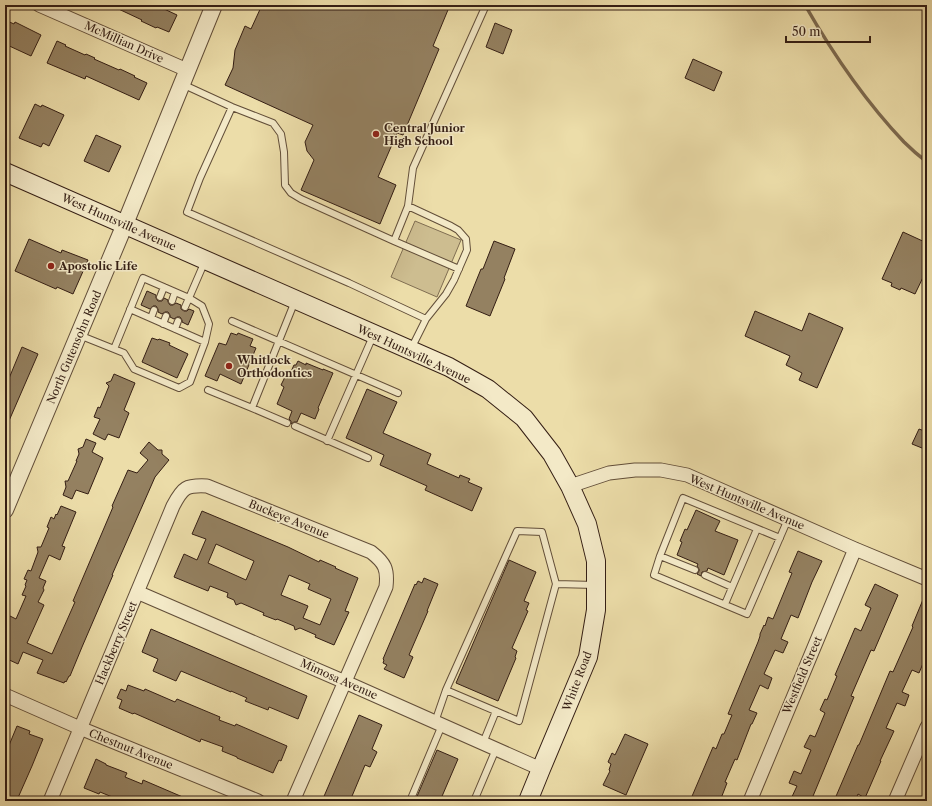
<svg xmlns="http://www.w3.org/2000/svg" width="932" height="806" font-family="'Libre Caslon Text',serif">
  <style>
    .green { fill: #cdbd90; stroke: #806e52 }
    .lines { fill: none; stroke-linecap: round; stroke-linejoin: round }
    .stream { stroke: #7d6a4f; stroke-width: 3.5 }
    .building { fill: #948161; stroke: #341e14; fill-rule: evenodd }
    .service-casing { stroke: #624e39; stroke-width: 8 }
    .minor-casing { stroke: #624e39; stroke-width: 15 }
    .tertiary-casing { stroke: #624e39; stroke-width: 18 }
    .secondary-casing { stroke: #341e14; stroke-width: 20 }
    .service { stroke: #f3e9c7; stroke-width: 6 }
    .minor { stroke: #f3e9c7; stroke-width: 13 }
    .tertiary { stroke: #f3e9c7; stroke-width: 16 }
    .secondary { stroke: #f3e9c7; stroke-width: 18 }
    .poi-dot { fill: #8f2418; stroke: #f3e9c7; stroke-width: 1.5 }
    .labels { text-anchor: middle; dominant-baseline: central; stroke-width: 3; stroke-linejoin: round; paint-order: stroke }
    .street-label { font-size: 11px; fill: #341e14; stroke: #f3e9c7 }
    .poi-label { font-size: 11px; font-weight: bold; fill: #341e14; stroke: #f3e9c7; text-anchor: start }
  </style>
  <rect width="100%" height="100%" fill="#ecdda9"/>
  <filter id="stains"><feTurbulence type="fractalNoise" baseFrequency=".005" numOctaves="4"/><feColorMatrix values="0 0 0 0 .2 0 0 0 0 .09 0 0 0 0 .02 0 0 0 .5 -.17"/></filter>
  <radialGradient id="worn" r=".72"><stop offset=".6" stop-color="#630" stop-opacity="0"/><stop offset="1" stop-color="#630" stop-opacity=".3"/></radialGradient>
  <path class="green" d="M415,221L461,240L437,297L391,277Z"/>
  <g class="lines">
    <path class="stream" d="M805,5C833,54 865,101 904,142C911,149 919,156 927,162"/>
  </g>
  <path class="building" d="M110,5H163L162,8L177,15L169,32L157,27L156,28L141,21L142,20Z
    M262,5H450L433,46L439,49L403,135L397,133L378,177L396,185L380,224L301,190L314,160L307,151L305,142L313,125L225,85L233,68L235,50L245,26L251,29Z
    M5,20L14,24L15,22L41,35L31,56L5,44Z
    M495,23L512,30L503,54L486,47Z
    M57,41L66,45L65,46L85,55L86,54L95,58L94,59L119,70L120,69L135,76L134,77L147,83L139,100L86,76L85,79L47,63Z
    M693,59L722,72L714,91L685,78Z
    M35,104L41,107L42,105L64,115L49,146L43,143L41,147L19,138Z
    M96,135L121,146L109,172L84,161Z
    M903,232L927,243V269L915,294L901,288L900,290L891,286L892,283L882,279Z
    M29,239L61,253L62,250L88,260L73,294L57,287L56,289L15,271Z
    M494,241L515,249L504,278L505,279L490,316L466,306L481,269H483Z
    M147,291L156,295V298L158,301H162L164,298L168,300V302L170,305H173L176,303L181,305V309L184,311H187L189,309L194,311L188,325L182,322V320L180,317H177L174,319L170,317V315L168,312H165L162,314L158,312V309L156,306H153L150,309L141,305Z
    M755,311L802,331L809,313L843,328L817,388L799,380L802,373L786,365L790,356L745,336Z
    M231,333L237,335L238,333L253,339L250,346L256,348L241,384L220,374L217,381L205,376L219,343L226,345Z
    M152,338L158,340L159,339L170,343L169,345L188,354L177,378L142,362Z
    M22,347L38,354L5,430V388Z
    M298,361L306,365V363L323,370V369L333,373L318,408L319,409L315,419L301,413L297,422H294L291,424V421L289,419L292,411L277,404L284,387L281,385L285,377L288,378L294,365H296Z
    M114,374L135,383L124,410L129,413L119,438L108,434L105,440L93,434L100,419L94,417L98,407L100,408L109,386L106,383L111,381Z
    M367,389L397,402L383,433L431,454L427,464L459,478L460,475L470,479L468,482L482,488L472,511L425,490L427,486L380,465L384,455L346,438Z
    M919,429L927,432V450L912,444Z
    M86,439L96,443L92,452L103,458L88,494L76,490L72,499L63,495L66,487L65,481H68L77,461H76L79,454L78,449L83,447Z
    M149,442L158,450H162V454L169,460L155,477L112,575H113L82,647L70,676H69L66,682L65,681L64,683L37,673L43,660L23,652L18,664L5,658V628L10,616L16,619L26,596L22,595L26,586L25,585L27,580L24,579L28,570L31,571L38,552L37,547H41L49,528L47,527L51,517L54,519L56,514L57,515L61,506L76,512L62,546L65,547L60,560L49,555L39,578L46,581L43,588L44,590L38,602L44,605L27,643L52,654L75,602L73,601L113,507L112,506L128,470L137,473L148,460L140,453Z
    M696,510L720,521L715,531L738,540L724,575L708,568L707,571L702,572L701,576L697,574L699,571V569L697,566L698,564L677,555L682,542L680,541L685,529L687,530Z
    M202,511L288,547L319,562L320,560L336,567L335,568L358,578L345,611L349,612L334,645L315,637L316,635L300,628L295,630L294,626L277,619L276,620L263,615L264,613L241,603L236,605L234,600L227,597L228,593L210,586L208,591L174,577L184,554L197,560L206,539L192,534ZM216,544L254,561L246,580L208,563ZM289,575L310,584L308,589L331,599L320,625L303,618L308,606L281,595Z
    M798,551L822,561L812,582L798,618L791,615L781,639L788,642L783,653L775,650L764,674L772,678L768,689L760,685L749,710L757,713L752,724H751L737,760L735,759L725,782L727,783L720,801H690L713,747L716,749L722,734H724L732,715L728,714L758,642L760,636V634L764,625L765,626L768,617L773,619L792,573L789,572Z
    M509,560L536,572L524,601L529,603L526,610L528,611L512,648L517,651L515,657L516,658L498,701L456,683Z
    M424,578L438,584L427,611H428L409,655L413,657L404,678L384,669L387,665L383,663L384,660L383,659L415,584L416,585L418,581L422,583Z
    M875,584L898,595L874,651L871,650L851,696L854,697L811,801H790L797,786L789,783L794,771L801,774L811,750L804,747L810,735L815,737L825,713L820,710L825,699L827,700L837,676L835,675L855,628L861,631L871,608L865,605Z
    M927,590V654L919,673L912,670L902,692L909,695L905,706L897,703L886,728L894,731L880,761H881L865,798L858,794L855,801H834L858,745H859L890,671L893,672L913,627L912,626Z
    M151,629L307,696L298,719L269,707L268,710L245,701L247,698L231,691V692L181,671L176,681L153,671L158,659L142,652Z
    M128,685L144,691L145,689L175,702L177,699L220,717L219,720L235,726L236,724L287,746L281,761L279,760L273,773L237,758V757L222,751L223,747L201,739L200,742L134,713L133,714L119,708L122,700L117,698L121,689L126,691Z
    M359,715L382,725L372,749L377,752L370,767L365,765L350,801H322Z
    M17,726L30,731L29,734L43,739L32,766L17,800L5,795V755Z
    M625,734L648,744L626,795L603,785L610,771L609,770L611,764L608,762L612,753L615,755Z
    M437,750L458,759L440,801H415Z
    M96,759L106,764V765L127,773L125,777L142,784L143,780L192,801H122L100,792L99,794L84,788Z"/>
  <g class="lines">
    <g class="service-casing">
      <path id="service" d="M182,84L232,107L273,123L281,134L284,152L285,185L291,193L301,199L394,241L459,269
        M232,107L200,178L187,212L349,283L426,319L411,349
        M408,206L413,168L486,5
        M394,241L408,206L451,226L458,230L466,239L467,250L454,280L446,294L426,319
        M160,297L164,287
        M172,301L175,292
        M130,309L205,342
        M151,318L154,310
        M232,321L398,393
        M163,324L166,316
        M175,329L178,321
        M79,335L124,353L134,369L179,388L190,382L205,342L209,324L202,306L189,298L205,261
        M114,349L143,278L189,298L185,307
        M208,390L252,408L295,301
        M252,408L287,423
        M295,426L368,458
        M327,441L373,336
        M780,538L683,498L660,556L654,575L747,614L788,519
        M660,556L695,570
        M705,575L732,587
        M725,604L757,529
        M446,690L519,721L556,584
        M435,722L446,690L517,531L542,532L556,584L595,585
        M483,743L496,711
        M410,801L442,725
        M474,801L496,749"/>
    </g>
    <g class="minor-casing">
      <path id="minor" d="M39,5L187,70
        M570,486L609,473L635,470H661L687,475L855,549L927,579
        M137,592L345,682L541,769
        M5,695L80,728L258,801
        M50,801L173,506C183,487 186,485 207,486L371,552C385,563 388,569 386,587L293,801
        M750,801L855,549
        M895,801L927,727"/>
    </g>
    <g class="tertiary-casing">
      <path id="tertiary" d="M5,510L125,224L214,5"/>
    </g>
    <g class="secondary-casing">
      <path id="secondary" d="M5,172L449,367L488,389L524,418L552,454L570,486L587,524L596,561V610L588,657L541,769L528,801"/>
    </g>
    <use href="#service" class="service"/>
    <use href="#minor" class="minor"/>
    <use href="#tertiary" class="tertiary"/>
    <use href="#secondary" class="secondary"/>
  </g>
  <g class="poi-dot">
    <circle cx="376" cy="134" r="4"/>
    <circle cx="51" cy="266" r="4"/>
    <circle cx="229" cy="366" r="4"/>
  </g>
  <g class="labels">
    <g class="street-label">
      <text transform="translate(124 42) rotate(24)">McMillian Drive</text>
      <text transform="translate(119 222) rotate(24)">West Huntsville Avenue</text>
      <text transform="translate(74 347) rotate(-67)">North Gutensohn Road</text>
      <text transform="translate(414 354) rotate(25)">West Huntsville Avenue</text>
      <text transform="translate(747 502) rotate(23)">West Huntsville Avenue</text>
      <text transform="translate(289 519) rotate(22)">Buckeye Avenue</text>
      <text transform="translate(116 643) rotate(-67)">Hackberry Street</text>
      <text transform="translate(802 675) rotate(-67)">Westfield Street</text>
      <text transform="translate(339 679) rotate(24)">Mimosa Avenue</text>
      <text transform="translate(577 681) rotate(-69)">White Road</text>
      <text transform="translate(131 749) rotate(22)">Chestnut Avenue</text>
    </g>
    <g class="poi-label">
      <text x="384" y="128">Central Junior<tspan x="384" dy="13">High School</tspan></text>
      <text x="59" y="266">Apostolic Life</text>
      <text x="237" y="360">Whitlock<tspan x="237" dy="13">Orthodontics</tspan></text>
    </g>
  </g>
  <rect width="932" height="806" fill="none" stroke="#ecdda9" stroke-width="20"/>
  <rect x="6" y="6" width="920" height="794" fill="none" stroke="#341e14" stroke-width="2"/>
  <rect x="10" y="10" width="912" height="786" fill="none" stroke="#341e14"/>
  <path d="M786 36v6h84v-6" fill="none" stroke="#341e14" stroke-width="2"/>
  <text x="792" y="36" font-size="12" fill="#341e14" stroke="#f3e9c7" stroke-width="3" paint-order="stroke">50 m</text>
  <rect width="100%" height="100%" filter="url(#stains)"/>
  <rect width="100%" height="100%" fill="url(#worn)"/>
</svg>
